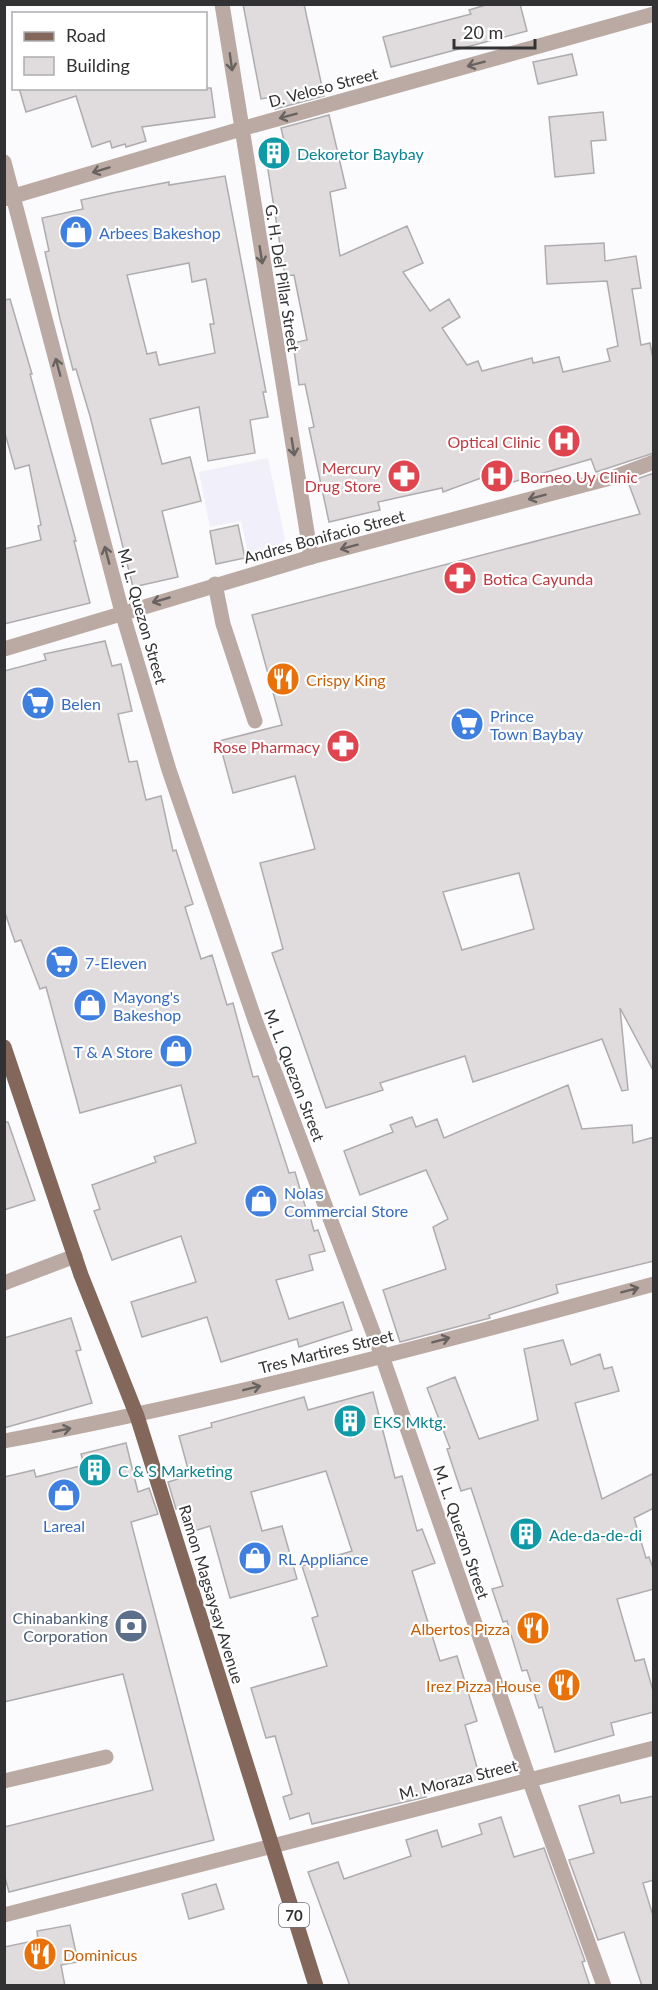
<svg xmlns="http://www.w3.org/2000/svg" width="658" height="1990" font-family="Lato,sans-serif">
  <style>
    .built { fill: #f0effa }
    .building { fill: #e0dcde; stroke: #afacad; stroke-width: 1.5; fill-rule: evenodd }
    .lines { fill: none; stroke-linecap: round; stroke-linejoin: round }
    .service { stroke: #baaaa3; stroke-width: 15 }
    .minor { stroke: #baaaa3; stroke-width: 15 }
    .tertiary { stroke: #baaaa3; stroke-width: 15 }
    .primary { stroke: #83675b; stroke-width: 15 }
    .oneway { stroke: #686260 }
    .labels { text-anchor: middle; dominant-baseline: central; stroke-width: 4.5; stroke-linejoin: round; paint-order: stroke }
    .shield { fill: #fff; stroke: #707071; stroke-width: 1.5 }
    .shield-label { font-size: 15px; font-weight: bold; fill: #323234 }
    .street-label { font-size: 16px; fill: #323234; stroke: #fff }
    .culture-label { font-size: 16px; fill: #0d838f; stroke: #fff; text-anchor: start }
    .shop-label { font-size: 16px; fill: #366cbe; stroke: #fff; text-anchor: start }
    .health-label { font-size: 16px; fill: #be3a42; stroke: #fff; text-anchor: end }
    .food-label { font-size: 16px; fill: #c56008; stroke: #fff; text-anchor: start }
    .service-label { font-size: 16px; fill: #4e5e75; stroke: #fff; text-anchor: end }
  </style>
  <rect width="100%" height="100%" fill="#fbfbfe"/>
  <path class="built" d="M268,458L285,539L275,553L249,558L241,521L210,527L199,472Z"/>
  <path class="building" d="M243,4H304L324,96L275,109L272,97L261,99Z
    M489,4H520L527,31L391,67L383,37L471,14L469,10Z
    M572,54L577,75L538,84L533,62Z
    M19,88H211L215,117L142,127L146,141L126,147L125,144L112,148L110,141L92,147L76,96L26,112Z
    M603,112L606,140L591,141L594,173L555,177L549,117Z
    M329,115L346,188L330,192L340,256L407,226L423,263L403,272L430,311L449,299L460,317L442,328L467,365L478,361L482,371L532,358L533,363L559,357L563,372L610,361L607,349L618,346L607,281L547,284L545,246L604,243L605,261L636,256L641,288L632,289L641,345L650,343L654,364V453L596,472L591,459L496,487L492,474L443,492L442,488L378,502L380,510L329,522L309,428L314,427L305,384L299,385L293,343L307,340L294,275L285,276L264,145L284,141L281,128Z
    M225,176L266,392H263L268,417L250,420L255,453L208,461L199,407L150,419L162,464L190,457L201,501L162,511L178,577L133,587L90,416L76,369L73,370L60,319L45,252L49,251L42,218L83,209L81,200L112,193L169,182V185ZM189,263L192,282L206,279L214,324H210L215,353L159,365L156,352L147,354L127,275Z
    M10,299L32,374H30L76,541H74L90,603L4,624V549L41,540L38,526L41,525L29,465L15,469L4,430V300Z
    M654,473V1072L620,1008L628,1090L622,1091L602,1039L473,1082L465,1056L380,1083L383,1090L326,1108L272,953L283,949L260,863L315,849L295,776L233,793L219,741L282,725L252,615L640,514L628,482ZM519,873L534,929L462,950L443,892Z
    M238,525L245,558L216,564L210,531Z
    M105,641L112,666L121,664L132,711L118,714L129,762L137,761L146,800L161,796L173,851L176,850L193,904L185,907L201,959L212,955L227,1005L233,1003L253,1077L258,1076L289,1173L295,1172L306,1209H308L314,1231L318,1230L325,1251L309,1255L313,1270L276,1280L289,1319L343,1302L352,1330L299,1347L297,1339L221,1362L207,1317L142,1337L131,1302L196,1282L181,1236L112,1260L94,1211L100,1209L92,1185L156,1162L154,1157L196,1143L181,1085L80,1113L46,987L40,989L21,940L15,942L4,910V671L46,660L44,654Z
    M568,1085L582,1129L632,1125L633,1143L654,1137V1261L556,1285L558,1293L489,1315L490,1318L400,1342L383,1290L446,1269L433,1227L448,1219L426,1170L360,1195L344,1151L393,1132L390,1125L412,1117L416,1127L437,1119L444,1138Z
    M4,1122H8L35,1200L4,1210Z
    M71,1318L81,1350L76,1351L92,1403L4,1428V1338Z
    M563,1340L571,1365L600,1354L604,1369L612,1367L619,1391L575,1403L602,1499L654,1473V1508L634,1518L646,1558L649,1557L654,1571V1589L617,1599L635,1661L644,1659L654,1694V1712L611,1723L614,1735L555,1752L542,1707L539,1708L527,1670L522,1671L507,1621L503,1622L492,1589L503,1586L471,1488L461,1491L447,1449L450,1448L427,1388L455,1377L479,1439L538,1420L524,1349Z
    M373,1392L395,1478L402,1476L417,1531L422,1529L435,1563L412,1571L440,1661L457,1656L477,1721L465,1725L480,1778L425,1794L426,1797L312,1824L309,1813L290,1819L283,1797L292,1794L275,1736L266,1738L251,1688L327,1666L312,1618L318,1616L302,1566L352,1551L326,1471L251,1492L262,1531L282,1526L297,1579L230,1598L210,1526L194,1531L186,1506L176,1509L168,1482L178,1479L176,1472L188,1469L179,1436L212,1427L211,1423L304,1397L308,1410Z
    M126,1443L138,1492L149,1488L158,1514L131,1522L214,1840L9,1892L4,1874V1827L153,1790L123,1674L4,1702V1477L34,1470L36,1477L84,1465L81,1454Z
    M619,1795L621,1803L654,1796V1880L643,1883L654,1919V1986H642L624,1932L598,1940L569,1860L594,1853L579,1806Z
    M501,1817L514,1857L544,1848L585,1961L582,1962L590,1986H350L308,1872L338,1862L344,1879L411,1856L406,1840L437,1830L442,1847L482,1834L479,1824Z
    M216,1884L224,1909L189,1919L182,1894Z
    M70,1925L78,1962L61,1965L65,1986H4V1947L38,1940L37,1931Z"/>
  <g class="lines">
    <path class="service" d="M215,584L223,624L255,721
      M4,1283L75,1256
      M4,1781L106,1757"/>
    <path class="minor" d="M222,4L311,557
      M4,162L122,612
      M4,199L241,129L654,14
      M4,1441C223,1400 439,1343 654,1284"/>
    <path class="tertiary" d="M122,612L169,770L255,1020L382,1356L529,1779L604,1986
      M4,649L311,557L614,477L654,462
      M4,1915L654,1748"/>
    <path class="primary" d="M4,1047L81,1275L137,1416L316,1986"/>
  </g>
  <defs><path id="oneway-shaft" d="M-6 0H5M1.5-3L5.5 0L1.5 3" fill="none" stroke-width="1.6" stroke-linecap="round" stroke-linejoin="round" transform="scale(1.5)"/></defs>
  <g class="oneway">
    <use href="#oneway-shaft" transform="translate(231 62) rotate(82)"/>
    <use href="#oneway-shaft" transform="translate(476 64) rotate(165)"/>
    <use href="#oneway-shaft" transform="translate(288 116) rotate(165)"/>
    <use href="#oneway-shaft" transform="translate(101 170) rotate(163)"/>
    <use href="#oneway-shaft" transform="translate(261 255) rotate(81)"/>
    <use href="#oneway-shaft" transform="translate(58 367) rotate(-105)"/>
    <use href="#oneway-shaft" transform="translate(293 447) rotate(81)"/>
    <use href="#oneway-shaft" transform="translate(537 497) rotate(165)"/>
    <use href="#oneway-shaft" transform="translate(349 547) rotate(165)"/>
    <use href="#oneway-shaft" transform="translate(107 555) rotate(-105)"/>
    <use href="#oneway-shaft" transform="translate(161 600) rotate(164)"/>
    <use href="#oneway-shaft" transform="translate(630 1290) rotate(-15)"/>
    <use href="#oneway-shaft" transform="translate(441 1340) rotate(-15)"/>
    <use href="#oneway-shaft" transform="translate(252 1388) rotate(-14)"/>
    <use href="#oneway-shaft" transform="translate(62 1430) rotate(-11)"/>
  </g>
  <defs>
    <g id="building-disc" transform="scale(1.725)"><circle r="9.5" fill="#0f9aa8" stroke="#fff"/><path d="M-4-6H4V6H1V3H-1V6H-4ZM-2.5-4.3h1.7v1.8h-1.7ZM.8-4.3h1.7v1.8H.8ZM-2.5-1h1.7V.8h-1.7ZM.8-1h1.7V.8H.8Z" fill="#fff"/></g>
    <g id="shop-disc" transform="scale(1.725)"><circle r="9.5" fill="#3f7fe0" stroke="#fff"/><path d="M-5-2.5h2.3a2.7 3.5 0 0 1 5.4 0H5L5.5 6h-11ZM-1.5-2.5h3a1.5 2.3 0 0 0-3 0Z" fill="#fff"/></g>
    <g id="hospital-disc" transform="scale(1.725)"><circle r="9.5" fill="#e0444e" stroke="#fff"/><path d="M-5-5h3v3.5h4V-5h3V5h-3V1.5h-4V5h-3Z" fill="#fff"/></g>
    <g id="pharmacy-disc" transform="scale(1.725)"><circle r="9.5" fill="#e0444e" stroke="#fff"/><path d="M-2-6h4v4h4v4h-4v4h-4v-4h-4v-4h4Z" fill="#fff"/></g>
    <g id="restaurant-disc" transform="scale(1.725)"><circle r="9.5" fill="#e8710a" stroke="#fff"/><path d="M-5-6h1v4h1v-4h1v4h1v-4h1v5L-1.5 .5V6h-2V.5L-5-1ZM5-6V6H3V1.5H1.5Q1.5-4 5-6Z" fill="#fff"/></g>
    <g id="supermarket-disc" transform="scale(1.725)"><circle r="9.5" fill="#3f7fe0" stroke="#fff"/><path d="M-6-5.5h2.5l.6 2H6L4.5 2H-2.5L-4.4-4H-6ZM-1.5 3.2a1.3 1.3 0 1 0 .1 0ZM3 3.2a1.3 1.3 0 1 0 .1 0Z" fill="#fff"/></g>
    <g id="bank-disc" transform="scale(1.725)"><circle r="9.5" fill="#5c6f8a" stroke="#fff"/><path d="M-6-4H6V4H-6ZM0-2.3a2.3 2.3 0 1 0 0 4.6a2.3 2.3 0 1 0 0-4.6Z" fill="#fff"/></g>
  </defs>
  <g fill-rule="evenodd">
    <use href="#building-disc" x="274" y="153"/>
    <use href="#shop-disc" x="76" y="232"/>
    <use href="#hospital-disc" x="564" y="441"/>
    <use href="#pharmacy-disc" x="404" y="476"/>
    <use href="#hospital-disc" x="497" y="476"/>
    <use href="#pharmacy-disc" x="460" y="578"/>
    <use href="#restaurant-disc" x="283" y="679"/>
    <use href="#supermarket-disc" x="38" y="703"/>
    <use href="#supermarket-disc" x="467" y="724"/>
    <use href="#pharmacy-disc" x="343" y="746"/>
    <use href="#supermarket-disc" x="62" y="962"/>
    <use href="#shop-disc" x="90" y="1005"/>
    <use href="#shop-disc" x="176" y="1051"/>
    <use href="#shop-disc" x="261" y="1201"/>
    <use href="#building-disc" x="350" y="1421"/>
    <use href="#building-disc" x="95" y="1470"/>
    <use href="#shop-disc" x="64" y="1495"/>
    <use href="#building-disc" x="526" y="1534"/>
    <use href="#shop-disc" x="255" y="1558"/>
    <use href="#bank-disc" x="131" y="1626"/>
    <use href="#restaurant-disc" x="533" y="1628"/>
    <use href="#restaurant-disc" x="564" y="1685"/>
    <use href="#restaurant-disc" x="40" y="1954"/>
  </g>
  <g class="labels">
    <rect class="shield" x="279" y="1903" width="30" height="24" rx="4.5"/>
    <g class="shield-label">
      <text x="294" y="1915">70</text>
    </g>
    <g class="street-label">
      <text transform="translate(323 87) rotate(-15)">D. Veloso Street</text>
      <text transform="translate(283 278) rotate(81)">G. H. Del Pillar Street</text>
      <text transform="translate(324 536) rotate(-15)">Andres Bonifacio Street</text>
      <text transform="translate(143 616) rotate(74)">M. L. Quezon Street</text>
      <text transform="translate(295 1075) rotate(69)">M. L. Quezon Street</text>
      <text transform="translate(326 1351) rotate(-14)">Tres Martires Street</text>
      <text transform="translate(462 1532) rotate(71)">M. L. Quezon Street</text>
      <text transform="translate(212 1594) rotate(73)">Ramon Magsaysay Avenue</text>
      <text transform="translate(458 1779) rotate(-14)">M. Moraza Street</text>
    </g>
    <g class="culture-label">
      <text x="297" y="153">Dekoretor Baybay</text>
      <text x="373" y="1421">EKS Mktg.</text>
      <text x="118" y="1470">C &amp; S Marketing</text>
      <text x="549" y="1534">Ade-da-de-di</text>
    </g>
    <g class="shop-label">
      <text x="99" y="232">Arbees Bakeshop</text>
      <text x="61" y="703">Belen</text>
      <text x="490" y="715">Prince<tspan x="490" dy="18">Town Baybay</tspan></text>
      <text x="85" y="962">7-Eleven</text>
      <text x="113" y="996">Mayong's<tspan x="113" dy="18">Bakeshop</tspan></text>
      <text x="153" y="1051" text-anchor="end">T &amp; A Store</text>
      <text x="284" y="1192">Nolas<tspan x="284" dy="18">Commercial Store</tspan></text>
      <text x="64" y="1525" text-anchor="middle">Lareal</text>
      <text x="278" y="1558">RL Appliance</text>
    </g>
    <g class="health-label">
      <text x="541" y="441">Optical Clinic</text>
      <text x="381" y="467">Mercury<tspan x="381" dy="18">Drug Store</tspan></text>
      <text x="520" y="476" text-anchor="start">Borneo Uy Clinic</text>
      <text x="483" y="578" text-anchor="start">Botica Cayunda</text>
      <text x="320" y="746">Rose Pharmacy</text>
    </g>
    <g class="food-label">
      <text x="306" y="679">Crispy King</text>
      <text x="510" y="1628" text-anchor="end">Albertos Pizza</text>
      <text x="541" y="1685" text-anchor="end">Irez Pizza House</text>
      <text x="63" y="1954">Dominicus</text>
    </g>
    <g class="service-label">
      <text x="108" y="1617">Chinabanking<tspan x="108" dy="18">Corporation</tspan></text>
    </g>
  </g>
  <rect width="658" height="1990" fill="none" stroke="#323234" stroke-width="12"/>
  <rect x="12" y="12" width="195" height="78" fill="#ffffff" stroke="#adadae" stroke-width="1.5"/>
  <rect x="24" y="32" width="30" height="9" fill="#83675b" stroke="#adadae" stroke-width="1.5"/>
  <text x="66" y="42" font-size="18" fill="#323234">Road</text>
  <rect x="24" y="57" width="30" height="18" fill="#e0dcde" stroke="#adadae" stroke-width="1.5"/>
  <text x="66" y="72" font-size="18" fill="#323234">Building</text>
  <path d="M454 39v9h81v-9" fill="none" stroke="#323234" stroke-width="3"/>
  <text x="463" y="39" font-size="18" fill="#323234" stroke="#ffffff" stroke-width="4.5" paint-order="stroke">20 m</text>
</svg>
